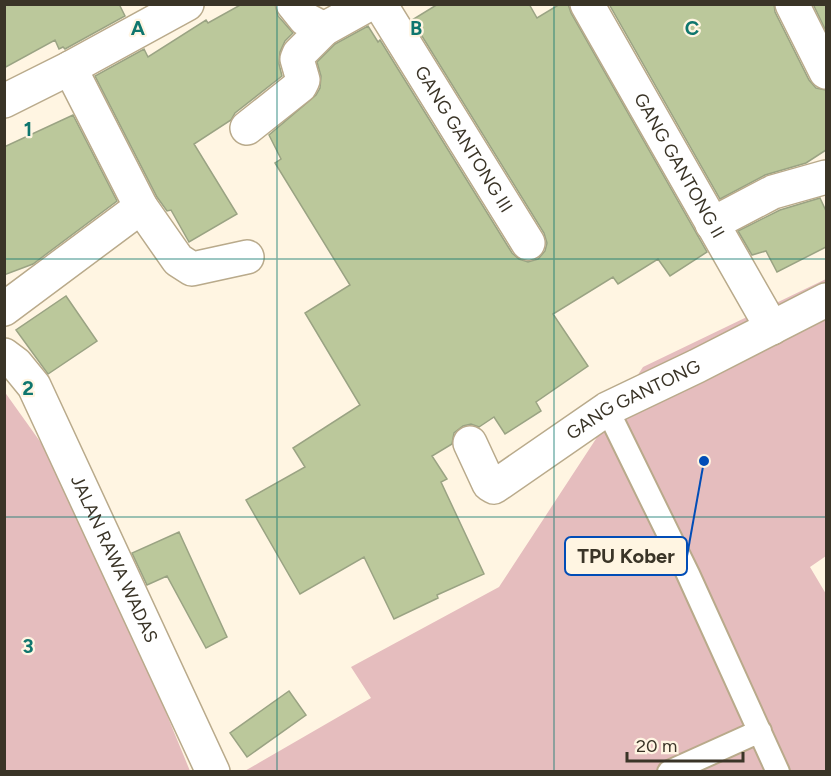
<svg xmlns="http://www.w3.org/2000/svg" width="831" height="776" font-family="Figtree,sans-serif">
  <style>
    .green { fill: #e5bdbe }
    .building { fill: #bbc89b; stroke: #9aa383; stroke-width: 1.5 }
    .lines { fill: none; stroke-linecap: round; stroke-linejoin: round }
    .service-casing { stroke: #b9aa8b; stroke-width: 26 }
    .minor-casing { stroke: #b9aa8b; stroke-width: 36 }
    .service { stroke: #fff; stroke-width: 22 }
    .minor { stroke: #fff; stroke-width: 33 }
    .grid { fill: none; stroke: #0f766e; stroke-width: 1.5; stroke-opacity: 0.55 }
    .labels { text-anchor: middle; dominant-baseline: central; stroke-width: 4.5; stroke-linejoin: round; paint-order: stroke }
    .street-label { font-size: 18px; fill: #3a3427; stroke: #fff5e2 }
    .grid-label { font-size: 20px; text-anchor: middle; font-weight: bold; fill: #0f766e; stroke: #fff5e2; stroke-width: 4.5; stroke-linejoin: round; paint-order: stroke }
    .leader { fill: none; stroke: #014db7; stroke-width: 2 }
    .callout-dot { fill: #014db7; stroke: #fff5e2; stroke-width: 2 }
    .callout { fill: #fff5e2; stroke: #014db7; stroke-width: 2 }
    .callout-label { font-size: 20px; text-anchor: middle; font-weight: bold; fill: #3a3427 }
  </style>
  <rect width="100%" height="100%" fill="#fff5e2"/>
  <path class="green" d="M826,279V556L810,567L826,594V771L243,772L371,698L351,667L499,587L643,367Z
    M4,391L74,489L190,771H5Z"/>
  <path class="building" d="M4,4H119L125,16L65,49L63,47L59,49L55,40L4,68Z
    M242,4H275L278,16L293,33L285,41L280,52L279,64L282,76L235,113L231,120L194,144L237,214L189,242L171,210L167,211L157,197L95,76L144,49L148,57L206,20L208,23Z
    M438,4H529L537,18L560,4H568L571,13L707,252L670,276L658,259L618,284L613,277L553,314L588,366L536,402L541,411L505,434L494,417L479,427L471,424L463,426L454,433L452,444L432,456L447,479L441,482L484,574L437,595L438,598L394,619L364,557L300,594L246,500L305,467L293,448L360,405L305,313L350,285L275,163L281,159L269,135L316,95L320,88L321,76L317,62L335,44L368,26L378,42L380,40L512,253L519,259L528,262L538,259L545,251L547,243L544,233L412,20Z
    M609,4H774L775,12L809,80L816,88L826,90V150L806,163L765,175L720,199Z
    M813,4H826V31Z
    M73,115L117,201L33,264L4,275V147Z
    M820,198L826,211V247L777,272L766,251L752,255L738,231L780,210Z
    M66,296L97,341L48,374L16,330Z
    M179,532L227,637L206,648L167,576L147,585L132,553Z
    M289,691L306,715L247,757L230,733Z"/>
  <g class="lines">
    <g class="service-casing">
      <path id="service" d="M607,409L688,574L778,772
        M669,772L760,731"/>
    </g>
    <g class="minor-casing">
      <g id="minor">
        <path d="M293,4L305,19L324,29L369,4"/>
        <path id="s1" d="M380,4L528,243"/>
        <path id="s2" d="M587,4L772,328"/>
        <path d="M792,4L826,72"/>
        <path d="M70,68L141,207L178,260L192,269L247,257"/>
        <path d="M4,101L70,68L187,4"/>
        <path d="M247,128L300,86L303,80L297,59L299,54L324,29"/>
        <path d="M712,224L773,192L826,177"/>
        <path d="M4,309L141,207"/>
        <path id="s3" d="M4,355L16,364L34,386L213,772"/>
        <path id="s4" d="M470,443L489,484L494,487L607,409L697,366L826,300"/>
      </g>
    </g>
    <use href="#service" class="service"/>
    <use href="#minor" class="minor"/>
  </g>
  <path class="grid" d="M277,4V772M554,4V772M4,259H826M4,517H826"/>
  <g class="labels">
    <g class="street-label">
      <text stroke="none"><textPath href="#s1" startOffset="159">GANG GANTONG III</textPath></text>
      <text stroke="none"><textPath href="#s2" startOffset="186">GANG GANTONG II</textPath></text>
      <text stroke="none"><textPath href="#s4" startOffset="216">GANG GANTONG</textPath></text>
      <text stroke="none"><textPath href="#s3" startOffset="234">JALAN RAWA WADAS</textPath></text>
    </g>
  </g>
  <g class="grid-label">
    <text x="138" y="35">A</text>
    <text x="416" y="35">B</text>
    <text x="692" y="35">C</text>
    <text x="28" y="136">1</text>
    <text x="28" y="395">2</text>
    <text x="28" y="653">3</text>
  </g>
  <path class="leader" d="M704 461L687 556"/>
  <circle class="callout-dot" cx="704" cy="461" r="6"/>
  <rect class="callout" x="565" y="537" width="122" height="38" rx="6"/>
  <g class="callout-label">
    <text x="626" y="563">TPU Kober</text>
  </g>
  <rect width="831" height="776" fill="none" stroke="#3a3427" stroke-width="12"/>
  <path d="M627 752v9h116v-9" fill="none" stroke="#3a3427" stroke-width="3"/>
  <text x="636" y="752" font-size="18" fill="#3a3427" stroke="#fff5e2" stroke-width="4.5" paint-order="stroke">20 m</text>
</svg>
